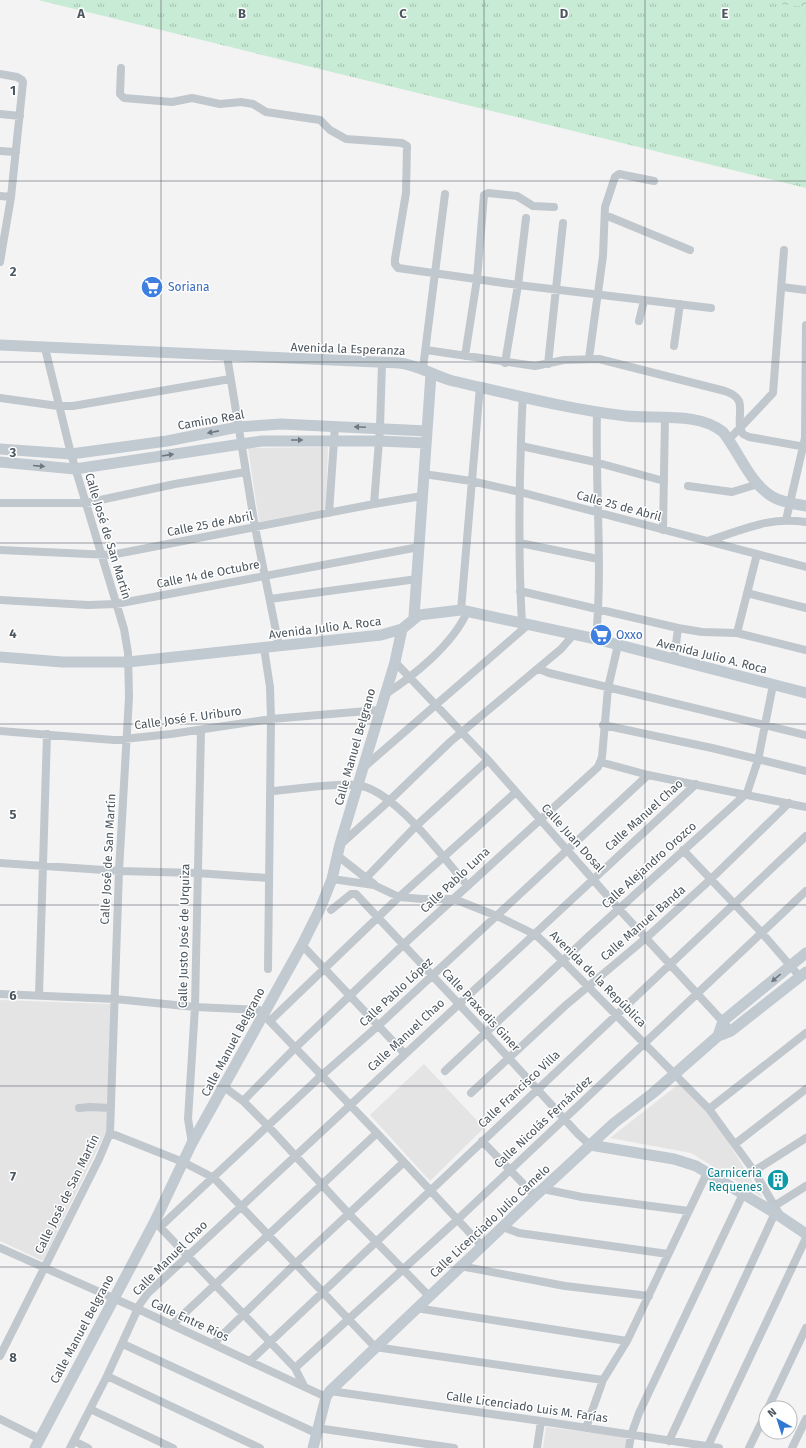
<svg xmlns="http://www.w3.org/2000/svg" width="806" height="1448" font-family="'Fira Sans',sans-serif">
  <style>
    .education { fill: #e5e4e4 }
    .grass { fill: url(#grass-tufts) }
    .forest { fill: url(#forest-crowns) }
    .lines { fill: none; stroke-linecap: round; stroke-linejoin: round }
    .street { stroke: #c0c7cd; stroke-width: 8 }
    .secondary { stroke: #c1c9d1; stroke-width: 11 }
    .oneway { fill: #6f7880 }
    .grid { fill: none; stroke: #4c565e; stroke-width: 1; stroke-opacity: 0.55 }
    .labels { text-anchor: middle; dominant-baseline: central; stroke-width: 3; stroke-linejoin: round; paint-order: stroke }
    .shop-label { font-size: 12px; fill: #366cbe; stroke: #fff; text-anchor: start }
    .street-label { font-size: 12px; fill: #4c565e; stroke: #fff }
    .culture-label { font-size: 12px; fill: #0d838f; stroke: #fff; text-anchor: end }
    .grid-label { font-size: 13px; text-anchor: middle; font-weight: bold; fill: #4c565e; stroke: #fff; stroke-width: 3; stroke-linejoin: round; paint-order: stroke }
  </style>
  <defs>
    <pattern id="grass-tufts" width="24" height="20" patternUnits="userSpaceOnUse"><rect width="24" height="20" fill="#c8ebd5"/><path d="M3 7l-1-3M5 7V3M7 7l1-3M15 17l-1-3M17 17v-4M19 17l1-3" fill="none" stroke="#a5c1b0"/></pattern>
    <pattern id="forest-crowns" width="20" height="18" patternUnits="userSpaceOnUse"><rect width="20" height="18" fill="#c8ebd5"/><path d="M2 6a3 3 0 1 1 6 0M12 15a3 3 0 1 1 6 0" fill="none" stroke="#a5c1b0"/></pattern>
  </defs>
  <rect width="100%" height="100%" fill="#f4f3f3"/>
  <path class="education" d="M328,447L326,509L259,522L248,448Z
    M0,1000L112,1004L106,1132L43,1261L0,1241Z
    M424,1064L484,1128L430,1181L370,1115Z
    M680,1083L710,1113L763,1198L691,1153L610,1138Z
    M546,1427L627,1437L625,1448H543Z"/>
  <path class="grass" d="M38,0H806V188Z"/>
  <path class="forest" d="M745,0H806V7Z"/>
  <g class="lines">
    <path class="street" d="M121,68L120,94L124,98L172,102L192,98L220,104L241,102L253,104L266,112L320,120L330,130L346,139L402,143L407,146L406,193L395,259V264L398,268L518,285L711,308
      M0,74L17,77L22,80L23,82L11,197L0,262
      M0,114L20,116
      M0,151L16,152
      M0,196L11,197
      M605,215L690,250
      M784,250L773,393L740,428L743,434L749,437L806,447
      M782,287L806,290
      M639,321L644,301
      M674,346L680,304
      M426,350L535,366L564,360L599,359L725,391C747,399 738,408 740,428L729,439
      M227,356L255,527L279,646
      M465,356L477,279L484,195L488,193L517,196L533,206L554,207
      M589,358L603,256L605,207L615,177L619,174L654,181
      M505,363L518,285L526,218
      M548,364L563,223
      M423,368L445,194
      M0,398L58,406H73L230,379
      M521,446L595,462L664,481
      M424,474L471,481L520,492L806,567
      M688,486L732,492L758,484
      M0,503H86L175,484L246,472
      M374,504L380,428L382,362
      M329,513L335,426
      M786,520L805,438L806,325
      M663,530L665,417
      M708,541C745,529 767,517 806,522
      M520,543L598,559
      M0,550L111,555L374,504L422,496
      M520,591L678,628L702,632L737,633L806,650
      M747,593L806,608
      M270,599L417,579
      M0,600L88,605L116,604L419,547
      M461,610L480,386
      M522,623C519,574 519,525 520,476C521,449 521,423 523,396
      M737,633L757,554
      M596,639C603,563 595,488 597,412
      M264,648L270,687L271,719L268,969
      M674,660L678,628
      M395,662L488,760L619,909L726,1025
      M539,669L549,673L806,735
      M384,695C414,676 453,644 467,612
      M603,725L712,748L806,771
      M0,731L114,740L171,734L271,719L379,710
      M600,762L648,775L806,807
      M363,768L529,624
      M271,791C299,789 329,783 357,785C394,789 443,858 468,886
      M341,844L390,800L450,742L561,649L574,634
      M683,850L762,933L800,977
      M338,856L366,878
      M0,863L119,871L197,873L268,878
      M332,879L374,885L399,897L423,899H454L497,916L536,935L552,950L709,1109L754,1171L781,1217
      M374,884L366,878L416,826L488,760
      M331,910L351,894H356L486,1033L578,1134L590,1145
      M302,945L405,1054
      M0,994L115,999L195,1007L259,1010L377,1133L482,1246
      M39,995L47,734
      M271,1020L399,897L516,792
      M445,1071L589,936L747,793L758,760L773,685
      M224,1087L243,1101L268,1126L348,1213L429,1296
      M471,1093L566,1005L646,938L711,879L789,803
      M243,1101L296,1047L404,944L598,767L602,757L608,688L618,645
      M79,1108L90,1107L111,1108
      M709,1109L806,1033
      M110,1133L183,1162L214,1178L375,1347L603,1380
      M482,1141L535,1196
      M192,1143L188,1119L195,1007L201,730
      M735,1144L806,1089
      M754,1171L806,1138
      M543,1189L582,1197L689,1211
      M776,1205L806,1186
      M157,1224L295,1368L304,1386
      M160,1227L321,1076L379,1025L648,775
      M503,1227L519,1233L668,1254
      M0,1248L138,1309L326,1397
      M460,1266L565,1286L649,1296
      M416,1308L627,1341
      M172,1325L377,1133
      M123,1344L316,1433
      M213,1344L296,1263L404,1162
      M0,1356L99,1159L110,1133L119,871L129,697L128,653L124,629L71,454L45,348
      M250,1361L806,836
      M295,1368L457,1220L806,891
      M107,1376L260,1448
      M330,1391L541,1421L719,1448
      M768,1408L806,1328
      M90,1409L173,1448
      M0,1419L40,1439
      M317,1428L454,1448
      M586,1428L603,1380L627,1341L707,1173
      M74,1441L88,1448
      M669,1441L775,1213
      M708,1446L806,1238
      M70,1448L107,1376L140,1304L148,1293L696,784
      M537,1448L541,1421
      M629,1448L631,1435L639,1413L743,1194
      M749,1448L766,1413
      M792,1448L806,1419"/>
    <path class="secondary" d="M0,345L399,363C419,365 434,376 453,381C510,394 568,409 626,416C656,419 699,412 723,432C739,452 750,484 773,497C783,503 796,504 806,506
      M0,449L71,454L167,441L238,427L281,424L427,431
      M0,462L75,469L262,441H379L426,443
      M414,617L431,374
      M0,657L62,662H128L381,635L402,629L419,615L461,610L596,639L806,693
      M718,1036L723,1021L806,953
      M590,1145L674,1159L696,1166L775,1213L806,1234
      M35,1448L155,1221L192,1143L302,945L320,909L332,879L340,844L395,662L402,629
      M313,1448L326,1397L330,1391L535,1196L614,1123L653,1093L718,1036L731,1031L806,972"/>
  </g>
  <defs><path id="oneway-solid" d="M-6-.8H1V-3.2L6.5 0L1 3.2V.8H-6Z"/></defs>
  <g class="oneway">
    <use href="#oneway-solid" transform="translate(360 427) rotate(-178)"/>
    <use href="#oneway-solid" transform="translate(213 432) rotate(169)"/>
    <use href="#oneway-solid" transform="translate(297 440)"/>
    <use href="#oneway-solid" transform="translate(168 455) rotate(-8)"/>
    <use href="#oneway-solid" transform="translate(39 466) rotate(5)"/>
    <use href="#oneway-solid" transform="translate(776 978) rotate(140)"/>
  </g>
  <path class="grid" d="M161,0V1448M322,0V1448M484,0V1448M645,0V1448M0,181H806M0,362H806M0,543H806M0,724H806M0,905H806M0,1086H806M0,1267H806"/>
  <defs>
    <g id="supermarket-disc" transform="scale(1.15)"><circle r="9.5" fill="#3f7fe0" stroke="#fff"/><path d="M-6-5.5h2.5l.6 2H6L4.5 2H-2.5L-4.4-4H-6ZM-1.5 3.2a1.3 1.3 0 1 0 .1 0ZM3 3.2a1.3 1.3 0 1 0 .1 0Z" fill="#fff"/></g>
    <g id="building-disc" transform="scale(1.15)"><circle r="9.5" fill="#0f9aa8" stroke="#fff"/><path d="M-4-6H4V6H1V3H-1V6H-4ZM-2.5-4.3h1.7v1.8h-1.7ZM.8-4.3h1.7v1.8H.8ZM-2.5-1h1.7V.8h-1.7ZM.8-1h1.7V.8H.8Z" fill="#fff"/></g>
  </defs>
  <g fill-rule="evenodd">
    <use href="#supermarket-disc" x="152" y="287"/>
    <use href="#supermarket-disc" x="601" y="635"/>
    <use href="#building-disc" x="778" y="1180"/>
  </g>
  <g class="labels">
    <g class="shop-label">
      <text x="168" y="287">Soriana</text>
      <text x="616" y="635">Oxxo</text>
    </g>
    <g class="street-label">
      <text transform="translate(348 349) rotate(2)">Avenida la Esperanza</text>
      <text transform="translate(211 420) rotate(-10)">Camino Real</text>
      <text transform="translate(619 506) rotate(15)">Calle 25 de Abril</text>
      <text transform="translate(210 524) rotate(-11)">Calle 25 de Abril</text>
      <text transform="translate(108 536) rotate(73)">Calle José de San Martín</text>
      <text transform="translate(208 574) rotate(-11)">Calle 14 de Octubre</text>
      <text transform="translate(325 628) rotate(-7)">Avenida Julio A. Roca</text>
      <text transform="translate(712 656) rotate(14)">Avenida Julio A. Roca</text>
      <text transform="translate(188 718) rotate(-8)">Calle José F. Uriburo</text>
      <text transform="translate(355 747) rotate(-74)">Calle Manuel Belgrano</text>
      <text transform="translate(644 815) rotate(-42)">Calle Manuel Chao</text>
      <text transform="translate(573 838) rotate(48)">Calle Juan Dosal</text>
      <text transform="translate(108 859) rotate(-87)">Calle José de San Martín</text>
      <text transform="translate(649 865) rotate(-42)">Calle Alejandro Orozco</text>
      <text transform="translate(455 880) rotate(-43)">Calle Pablo Luna</text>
      <text transform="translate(643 923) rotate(-41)">Calle Manuel Banda</text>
      <text transform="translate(184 936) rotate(-89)">Calle Justo José de Urquiza</text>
      <text transform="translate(598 979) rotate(45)">Avenida de la República</text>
      <text transform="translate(396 992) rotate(-43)">Calle Pablo López</text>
      <text transform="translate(481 1010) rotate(47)">Calle Praxedis Giner</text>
      <text transform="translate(406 1035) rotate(-43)">Calle Manuel Chao</text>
      <text transform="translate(233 1042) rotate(-62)">Calle Manuel Belgrano</text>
      <text transform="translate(519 1089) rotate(-43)">Calle Francisco Villa</text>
      <text transform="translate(543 1122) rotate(-43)">Calle Nicolás Fernández</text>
      <text transform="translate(67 1194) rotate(-64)">Calle José de San Martín</text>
      <text transform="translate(490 1221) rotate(-43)">Calle Licenciado Julio Camelo</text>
      <text transform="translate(170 1258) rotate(-45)">Calle Manuel Chao</text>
      <text transform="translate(190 1320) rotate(25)">Calle Entre Ríos</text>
      <text transform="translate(82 1329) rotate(-62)">Calle Manuel Belgrano</text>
      <text transform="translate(527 1407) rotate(8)">Calle Licenciado Luis M. Farías</text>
    </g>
    <g class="culture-label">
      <text x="762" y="1173">Carniceria<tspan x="762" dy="14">Requenes</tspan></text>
    </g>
  </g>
  <g class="grid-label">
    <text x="81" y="18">A</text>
    <text x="242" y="18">B</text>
    <text x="403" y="18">C</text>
    <text x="564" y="18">D</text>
    <text x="725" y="18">E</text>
    <text x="13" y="95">1</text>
    <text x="13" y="276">2</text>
    <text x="13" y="457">3</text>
    <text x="13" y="638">4</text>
    <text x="13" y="819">5</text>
    <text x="13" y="1000">6</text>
    <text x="13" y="1181">7</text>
    <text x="13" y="1362">8</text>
  </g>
  <g transform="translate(778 1420) rotate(321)"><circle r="19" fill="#ffffff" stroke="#b7bbbf"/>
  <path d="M0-3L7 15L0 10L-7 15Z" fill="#3178d0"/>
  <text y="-6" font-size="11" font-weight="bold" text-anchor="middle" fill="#4c565e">N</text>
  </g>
</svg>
